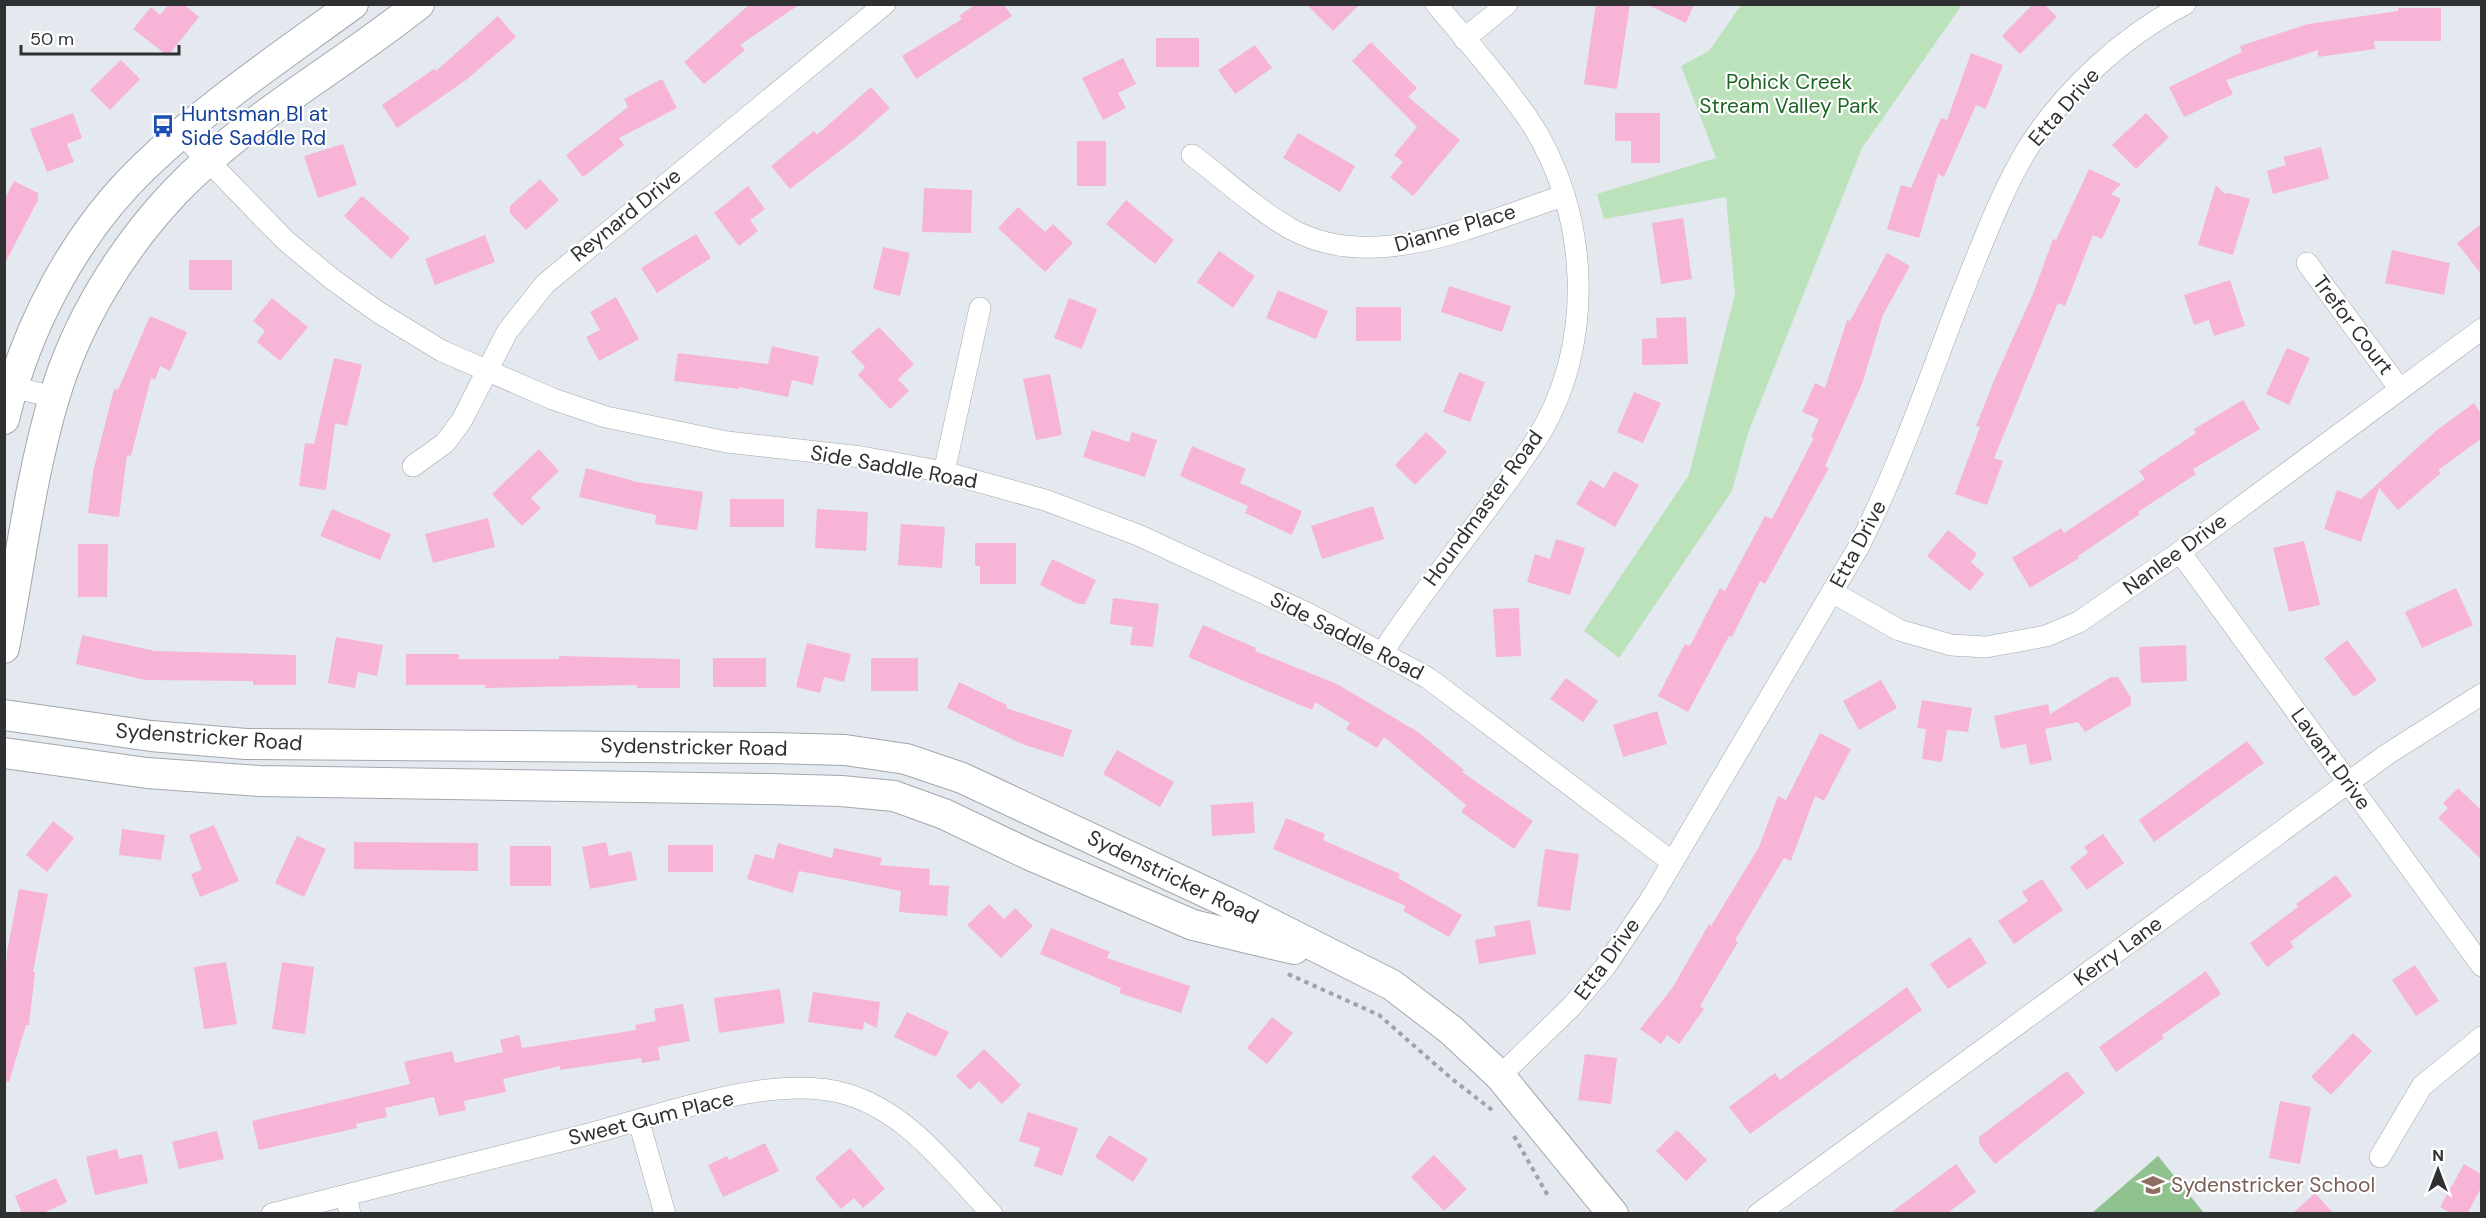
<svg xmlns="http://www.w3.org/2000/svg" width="2486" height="1218" font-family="'DM Sans',sans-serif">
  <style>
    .green { fill: #bce2bb }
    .forest { fill: #8fc28f }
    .building { fill: #f7b4d7 }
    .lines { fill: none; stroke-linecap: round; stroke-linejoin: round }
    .street-casing { stroke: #a2a7ad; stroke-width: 22 }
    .secondary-casing { stroke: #a2a7ad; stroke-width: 32 }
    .path { stroke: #9ea3a7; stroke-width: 4; stroke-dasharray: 4.5 4.5; stroke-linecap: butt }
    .street { stroke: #fff; stroke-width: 21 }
    .secondary { stroke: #fff; stroke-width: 30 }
    .labels { text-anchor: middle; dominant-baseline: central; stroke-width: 4.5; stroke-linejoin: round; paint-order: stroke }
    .park-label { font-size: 21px; fill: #1f6525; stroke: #fff }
    .street-label { font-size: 21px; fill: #2e3032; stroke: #fff }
    .transit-label { font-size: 21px; fill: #164399; stroke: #fff; text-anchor: start }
    .education-label { font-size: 21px; fill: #785e54; stroke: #fff; text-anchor: start }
  </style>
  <rect width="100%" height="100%" fill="#e3e9ee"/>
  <path class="green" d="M1741,5H1962L1862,148L1748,433L1732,491L1619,658L1584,631L1689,475L1735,294L1726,197L1604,219L1597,194L1716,158L1681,66L1709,51Z"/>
  <path class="forest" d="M2158,1156L2204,1213H2092Z"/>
  <path class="building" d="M169,4H183L199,17L168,56L133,29L151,7L160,15Z
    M750,4H800L740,45L745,50L704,84L684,62Z
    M976,4H1003L1012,16L916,79L902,56L962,19L959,16Z
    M1306,4H1360L1333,31Z
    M1596,4H1630L1617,89L1584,84Z
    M1646,4H1694L1686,23Z
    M2033,4H2044L2057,17L2020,54L2002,36Z
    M2398,8H2441V41H2374L2375,49L2318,57V50L2226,80L2233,94L2184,117L2169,87L2242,52L2240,46L2308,24L2398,11Z
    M498,16L516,37L466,80L397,128L382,105L434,69L436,71Z
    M1156,38H1199V67H1156Z
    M1371,42L1417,88L1408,97L1460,140L1413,196L1390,177L1403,162L1394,155L1417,127L1352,61Z
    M1255,45L1272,68L1235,94L1218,70Z
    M1971,53L2003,65L1986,109L1976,105L1944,177L1938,174L1919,238L1887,229L1901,185L1911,188L1941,118L1947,120Z
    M1123,58L1136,84L1118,93L1126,108L1103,120L1082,78Z
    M121,60L140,79L110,110L90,90Z
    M662,79L677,108L619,138L624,145L583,177L566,155L628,107L624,99Z
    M871,87L890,108L854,140L790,189L771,166L814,131L817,135Z
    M73,113L82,138L67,144L74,162L47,172L30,129Z
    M1615,113H1660V163H1631V141H1615Z
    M2146,113L2169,137L2136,169L2112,145Z
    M1298,133L1355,166L1340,192L1283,158Z
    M1077,141H1106V186H1077Z
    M343,144L357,185L318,198L304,156Z
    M2321,147L2329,179L2273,194L2267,171L2286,165L2283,157Z
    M2089,169L2121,184L2111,194L2121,199L2102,239L2093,235L2065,306L2058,303L1994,458L2003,461L1987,505L1955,494L1980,427L1976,426L1995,378L2033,294L2053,239L2056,240Z
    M540,179L559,200L526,230L510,213V206Z
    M14,181L38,193V200L4,265V200Z
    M2216,185L2225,194L2228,193L2250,199L2233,255L2198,245Z
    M748,186L765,209L750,220L758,231L739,246L714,213Z
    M924,188L972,190L971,233L922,232Z
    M362,196L410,238L391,259L344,216Z
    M1126,200L1174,240L1155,264L1106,224Z
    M1018,207L1045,232L1053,224L1073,243L1045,272L998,228Z
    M1683,218L1692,279L1661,284L1652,223Z
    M2481,224V274L2457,243Z
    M696,234L711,258L657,293L641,268Z
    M485,235L495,262L435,285L425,259Z
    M883,247L910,253L900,296L873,289Z
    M2392,250L2450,263L2444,295L2385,283Z
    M1219,251L1255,276L1233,308L1197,282Z
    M1887,253L1910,266L1883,315L1862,384L1825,466L1829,468L1765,584L1760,581L1732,637L1729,636L1688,712L1658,696L1685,644L1690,646L1720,588L1725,591L1765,516L1772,519L1814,438L1811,437L1819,419L1802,412L1815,383L1825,388L1847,320L1850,321Z
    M189,260H232V290H189Z
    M2230,280L2245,326L2214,336L2209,320L2194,325L2184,295Z
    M1449,286L1511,306L1502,332L1441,312Z
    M1278,290L1328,311L1316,339L1266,318Z
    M616,297L639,339L599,361L586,337L600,330L590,312Z
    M272,298L308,327L280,361L257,342L265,331L253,321Z
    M1069,298L1097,309L1082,349L1054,338Z
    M1356,307H1401V341H1356Z
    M150,316L187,332L170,371L160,366L155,380L151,378L131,456L127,455L119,517L88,513L93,472L114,389L118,390Z
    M1686,317L1688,364L1642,365V339L1657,338L1656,318Z
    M879,327L914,364L898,379L909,391L890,409L858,375L865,367L851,352Z
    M772,346L819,357L813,385L792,380L788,397L739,387V389L674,381L678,353L768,364Z
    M2287,348L2310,358L2289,405L2266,394Z
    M334,358L362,365L347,426L335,423L326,490L299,486L305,443L314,444Z
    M1459,372L1485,382L1470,422L1443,412Z
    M1050,374L1062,435L1036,440L1023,379Z
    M1634,392L1661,403L1643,443L1617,432Z
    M2243,400L2260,429L2193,469L2196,474L2138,512L2140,514L2078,556L2079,558L2030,588L2012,558L2061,528L2064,533L2145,479L2139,471L2196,433L2194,429Z
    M2474,403L2481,414V439L2438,470L2441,473L2398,510L2379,488L2361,542L2324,529L2337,490L2361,499L2437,430Z
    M1092,430L1129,442L1132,432L1157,440L1145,477L1083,457Z
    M1426,432L1447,452L1415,485L1395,465Z
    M1192,446L1246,469L1240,483L1302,511L1292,535L1245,513L1248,506L1180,476Z
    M539,449L559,471L531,498L541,508L522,526L492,494Z
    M586,468L637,482L703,492L697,530L655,524L656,515L579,497Z
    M1614,471L1639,485L1615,527L1576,504L1590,480L1604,488Z
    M730,499H784V527H730Z
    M1373,506L1384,539L1322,559L1311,526Z
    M332,509L391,534L380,560L320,536Z
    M817,509L868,512L866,551L815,548Z
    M488,518L495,547L433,563L425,534Z
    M901,524L945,527L942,568L898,565Z
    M1948,530L1977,554L1971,562L1984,574L1970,591L1927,556Z
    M1556,539L1585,548L1570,595L1527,582L1535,554L1550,559Z
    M2304,541L2320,605L2289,612L2273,548Z
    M975,543H1016V584H980V566H975Z
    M78,544H108L107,597H78Z
    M1052,559L1096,580L1085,604H1078L1040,585Z
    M2456,588L2473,625L2422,648L2405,612Z
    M1113,598L1159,604L1153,647L1130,645L1133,627L1110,624Z
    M1519,608L1521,656L1496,657L1493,609Z
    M1203,625L1256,648L1255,651L1337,684L1418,732L1464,770L1462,772L1533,821L1514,849L1461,812L1466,805L1384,737L1377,748L1346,729L1350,723L1315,702L1312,710L1188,657Z
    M82,635L155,651L296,655V685H253V681L145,680L76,664Z
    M336,637L383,645L377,676L358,672L355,688L328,683Z
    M2347,640L2377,680L2354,697L2324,658Z
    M807,643L851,654L844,682L824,677L820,693L796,687Z
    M2186,645L2187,681L2141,683L2139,647Z
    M406,654H459V659H559V656L680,659V688H637V685L485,688V685H406Z
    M713,658H766V687H713Z
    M871,658H918V691H871Z
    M2111,677H2118L2131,698V705L2085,732L2078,722L2045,729L2052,760L2030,765L2026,744L2001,749L1994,716L2048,704L2050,714Z
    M1566,678L1598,701L1583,722L1550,699Z
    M1881,680L1897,708L1859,730L1843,701Z
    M959,682L1007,705L1006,708L1072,730L1063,757L1022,744L947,708Z
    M1922,700L1972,708L1968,732L1947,730L1942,762L1922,759L1926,729L1917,728Z
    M1657,711L1667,744L1623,757L1613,725Z
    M1820,733L1851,749L1824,801L1815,796L1791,861L1784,858L1735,940L1738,942L1700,1006L1704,1009L1679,1044L1667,1035L1661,1044L1640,1029L1673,987L1709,924L1711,926L1759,847L1778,796L1786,800Z
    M2247,741L2264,763L2154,842L2139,820Z
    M1117,750L1174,782L1160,807L1103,774Z
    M2458,788L2481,810V859L2438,818L2448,808L2443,803Z
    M1253,802L1255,833L1212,836L1211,805Z
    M1286,818L1325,834L1323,840L1400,874L1398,878L1462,915L1449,937L1403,911L1406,906L1273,849Z
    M53,821L74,838L47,872L26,855Z
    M214,825L239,881L200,897L191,874L202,870L189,835Z
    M122,829L165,835L161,860L119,855Z
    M2103,834L2124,863L2087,890L2070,867L2088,853L2084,847Z
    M297,836L326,849L304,897L275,883Z
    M354,842L478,843V871L354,869Z
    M606,842L609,856L631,851L637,880L590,889L582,847Z
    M778,843L832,858L834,848L882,858L880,865L930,869L929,885L949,886L947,916L899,912L901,891L799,871L793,893L747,879L755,854L774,859Z
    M668,845H713V872H668Z
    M510,846H551V886H510Z
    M1545,849L1579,854L1570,911L1537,906Z
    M2336,875L2352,896L2290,942L2294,947L2267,967L2250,943L2298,907L2296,904Z
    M2042,879L2063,910L2014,944L1998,921L2028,901L2022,892Z
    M19,889L48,894L33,972H35L29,1025H26L9,1082L4,1081V988L7,952Z
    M989,904L1004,919L1015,908L1033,926L1001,958L967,925Z
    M1530,920L1536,954L1479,964L1475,940L1496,936L1494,926Z
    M1051,928L1110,952L1107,958L1190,986L1181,1013L1119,993L1121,988L1040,954Z
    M1970,937L1987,963L1948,989L1930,964Z
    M226,962L237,1024L204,1029L194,967Z
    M282,962L314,967L305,1034L272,1029Z
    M2415,965L2439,1001L2416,1016L2392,980Z
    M2206,971L2221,994L2162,1035L2164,1038L2116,1072L2099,1047Z
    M1907,987L1922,1010L1750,1134L1729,1107L1775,1073L1780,1080Z
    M780,989L785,1023L719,1033L714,998Z
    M813,992L880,1002L877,1028L864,1022L863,1030L808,1022Z
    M683,1004L690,1041L658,1047L660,1060L642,1063L641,1058L560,1070V1066L503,1079L506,1092L464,1101L466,1110L439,1116L434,1097L385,1108L387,1117L356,1124L357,1128L259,1150L252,1121L410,1084L404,1062L452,1051L455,1063L503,1052L500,1040L519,1035L522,1048L636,1030L635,1025L656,1021L654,1009Z
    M907,1012L949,1032L936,1057L894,1037Z
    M1272,1017L1293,1033L1267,1064L1247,1048Z
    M2353,1033L2372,1051L2331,1095L2311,1077Z
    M984,1049L1021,1085L1002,1104L979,1081L970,1090L956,1076Z
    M1585,1054L1617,1058L1611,1104L1578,1100Z
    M2067,1071L2085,1093L1995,1164L1979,1144V1137Z
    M2280,1101L2311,1107L2300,1164L2269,1158Z
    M1028,1112L1078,1128L1062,1176L1034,1166L1040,1148L1019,1141Z
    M1677,1130L1707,1160L1686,1181L1656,1151Z
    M217,1131L224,1159L179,1169L172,1142Z
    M1109,1135L1148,1159L1133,1182L1095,1157Z
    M765,1143L779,1171L723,1197L708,1165L727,1156L729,1160Z
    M850,1148L885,1189L863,1208L854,1198L841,1209L815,1178Z
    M117,1149L119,1159L142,1154L148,1183L95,1195L86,1157Z
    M1434,1155L1467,1189L1444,1211L1411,1177Z
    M1956,1164L1976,1192L1946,1214H1889Z
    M2464,1164L2481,1174V1188L2467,1214H2452L2440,1207Z
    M56,1178L67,1202L41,1214H22L15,1196Z
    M2315,1193L2334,1214H2292Z"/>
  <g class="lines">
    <g class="street-casing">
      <path id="street" d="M1464,39L1507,4
        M181,133L286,241L332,279L378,312L442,351L553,399L606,417L727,442L862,457L944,472L1045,500L1138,535L1309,614L1428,678L1672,862
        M1192,155C1224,179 1256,209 1291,229C1374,275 1480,223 1563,196
        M2307,263L2399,388
        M4,385L54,397
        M413,466L445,443L462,420L507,332L545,284L885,4
        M944,472L980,308
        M2180,552L2482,966
        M1832,592L1899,630L1951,645L1986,647L2046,636L2079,622L2180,552L2482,329
        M1383,652C1429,580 1487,515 1534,443C1597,348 1591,211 1527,117C1500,78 1467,41 1436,4
        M1500,1076L1572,1006L1605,967L1652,897L1858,548C1899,467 1928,381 1961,296C1981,247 1999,197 2026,151C2063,91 2122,37 2185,4
        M639,1122L665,1214
        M2380,1157L2422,1086L2482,1037
        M346,1195L350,1214
        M272,1214C376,1187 481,1161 585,1135C660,1116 772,1072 846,1094C908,1112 949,1169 992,1214
        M1758,1214L2386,755L2482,694"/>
    </g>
    <g class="secondary-casing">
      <path id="secondary" d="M4,419C26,327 75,233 144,167C208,105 282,56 353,4
        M4,648C20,565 30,479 54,398C76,323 121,249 175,192C246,118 339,68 419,4
        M4,715L151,736L246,744L772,748L845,750L906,759L962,778L1231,904L1392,985L1451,1030L1500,1076L1613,1214
        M4,753L147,773L259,781L769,789L841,791L894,796L944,814L1030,855L1193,925L1294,949"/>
    </g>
    <path class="path" d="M1288,974L1379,1015L1452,1079L1492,1110
      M1514,1136L1548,1196"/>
    <use href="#street" class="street"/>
    <use href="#secondary" class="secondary"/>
  </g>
  <defs>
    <g id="bus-bare" transform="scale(1.8)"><path d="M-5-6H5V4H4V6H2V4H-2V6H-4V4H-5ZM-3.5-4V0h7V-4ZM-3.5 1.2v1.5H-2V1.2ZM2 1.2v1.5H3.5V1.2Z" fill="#1a4fb4" stroke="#fff" stroke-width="2.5" paint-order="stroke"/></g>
    <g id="school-bare" transform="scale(1.8)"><path d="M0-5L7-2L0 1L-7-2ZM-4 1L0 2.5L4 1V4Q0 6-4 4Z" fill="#8d6e63" stroke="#fff" stroke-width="2.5" paint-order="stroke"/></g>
  </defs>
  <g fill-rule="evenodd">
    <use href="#bus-bare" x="163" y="126"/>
    <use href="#school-bare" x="2153" y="1185"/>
  </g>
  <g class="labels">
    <g class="park-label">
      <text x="1789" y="82">Pohick Creek<tspan x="1789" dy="24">Stream Valley Park</tspan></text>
    </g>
    <g class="street-label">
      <text transform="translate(2064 107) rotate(-49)">Etta Drive</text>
      <text transform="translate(626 215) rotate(-39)">Reynard Drive</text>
      <text transform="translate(1455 228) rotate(-16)">Dianne Place</text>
      <text transform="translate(2353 325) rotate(53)">Trefor Court</text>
      <text transform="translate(894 467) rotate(10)">Side Saddle Road</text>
      <text transform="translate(1483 508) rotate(-54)">Houndmaster Road</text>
      <text transform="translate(1858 544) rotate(-62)">Etta Drive</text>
      <text transform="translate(2175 554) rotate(-36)">Nanlee Drive</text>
      <text transform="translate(1347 636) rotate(27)">Side Saddle Road</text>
      <text transform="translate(209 737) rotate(4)">Sydenstricker Road</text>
      <text transform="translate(694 747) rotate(1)">Sydenstricker Road</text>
      <text transform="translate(2331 759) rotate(54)">Lavant Drive</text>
      <text transform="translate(1173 877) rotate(26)">Sydenstricker Road</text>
      <text transform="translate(2118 951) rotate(-36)">Kerry Lane</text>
      <text transform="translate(1607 959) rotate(-54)">Etta Drive</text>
      <text transform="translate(651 1118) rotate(-14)">Sweet Gum Place</text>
    </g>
    <g class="transit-label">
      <text x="181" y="114">Huntsman Bl at<tspan x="181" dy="24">Side Saddle Rd</tspan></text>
    </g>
    <g class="education-label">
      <text x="2171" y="1185">Sydenstricker School</text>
    </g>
  </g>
  <rect width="2486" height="1218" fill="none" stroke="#2e3032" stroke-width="12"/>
  <g transform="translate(2438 1170)" stroke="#ffffff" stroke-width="4.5" paint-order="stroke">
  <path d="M0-4.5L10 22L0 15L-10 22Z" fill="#2e3032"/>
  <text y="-9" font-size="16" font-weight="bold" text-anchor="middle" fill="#2e3032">N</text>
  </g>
  <path d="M21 45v9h158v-9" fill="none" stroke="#2e3032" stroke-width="3"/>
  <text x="30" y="45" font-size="18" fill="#2e3032" stroke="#ffffff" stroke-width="4.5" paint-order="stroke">50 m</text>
</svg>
